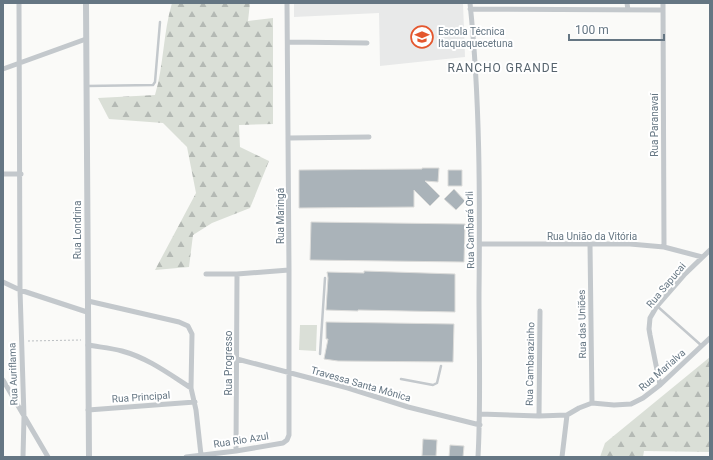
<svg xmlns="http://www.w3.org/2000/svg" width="713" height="460" font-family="Roboto,sans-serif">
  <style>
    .built { fill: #e8e9e9 }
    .grass { fill: #dadfd7 }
    .forest { fill: url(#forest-firs) }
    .building { fill: #aab3b9; stroke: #dcdcda }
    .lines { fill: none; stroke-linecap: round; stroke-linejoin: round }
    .path { stroke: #bbbfc2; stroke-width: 1; stroke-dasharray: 2 2; stroke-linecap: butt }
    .service { stroke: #c3c8cc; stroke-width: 2.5 }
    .minor { stroke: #c3c8cc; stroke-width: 5 }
    .tertiary { stroke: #c3c8cc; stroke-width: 6 }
    .labels { text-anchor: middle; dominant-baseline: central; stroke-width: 4; stroke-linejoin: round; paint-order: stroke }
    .poi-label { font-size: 10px; fill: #657683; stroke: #fff; text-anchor: start }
    .street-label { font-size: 10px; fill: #657683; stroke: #fff }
    .quarter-label { font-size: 12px; letter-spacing: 1px; fill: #57646e; stroke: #fff }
  </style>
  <defs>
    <pattern id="forest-firs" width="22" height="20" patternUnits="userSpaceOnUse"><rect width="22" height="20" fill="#dadfd7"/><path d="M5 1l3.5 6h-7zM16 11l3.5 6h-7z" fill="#b4b9b4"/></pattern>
  </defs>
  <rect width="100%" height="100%" fill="#fafaf8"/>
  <path class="built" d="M294,3H463L465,57L380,66L379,13L294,17Z"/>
  <path class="grass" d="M300,325H317L316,351L299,350Z"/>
  <path class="forest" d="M172,3H250L248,21L273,18V124L239,125L240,147L269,161L250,208L212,223L193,235L189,267L155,270L196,193L187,147L163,123L109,119L98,98L155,95C164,65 163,33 172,3Z
    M710,357V452L644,451L643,457H600L605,443Z"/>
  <path class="building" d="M422,168H439L438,182L425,181L440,196L430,206L414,190V207L299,208V170L422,169Z
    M448,170H462V186H448Z
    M454,189L465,201L456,210L444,199Z
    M311,222L465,224L464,262L310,260Z
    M364,271L455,274V312L358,310V311L326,310L328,278L327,272L364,273Z
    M326,322L454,324L453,362L338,361L324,359L328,339H326Z
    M423,439L437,440L436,456H422Z
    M450,445L464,446L463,457H449Z"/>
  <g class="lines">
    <path class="path" d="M28,341L81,340"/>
    <path class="service" d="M87,86L153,85L155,82L160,22
      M657,306L702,346
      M320,354L325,278
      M401,379L433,385L437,383L441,366"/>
    <path class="minor" d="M19,3L20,290L24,417L23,457
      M470,3C480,99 480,197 479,294C479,348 481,403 478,457
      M627,3L628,10
      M663,3L664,247
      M470,9L663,10
      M288,42L367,43
      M3,69L86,39
      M289,138L369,137
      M3,174H21
      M480,244H630L664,247L702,257
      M590,244L592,403
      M206,274H237L289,270
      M3,282L20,290L87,312
      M88,301L179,322L188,326L192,334L191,388L196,410L201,455
      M88,345C99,347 111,348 122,351C148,358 169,374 191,388
      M237,359L348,388L408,407L480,425
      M3,380L48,457
      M660,385L650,335L649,329L650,318L657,306L684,275L710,250
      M88,410L195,402
      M480,414L539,416L567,415L579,408L592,403L614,405L631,404L643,398L660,385L710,338
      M539,416L540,311
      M236,451L237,274
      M186,457L236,451L283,443L287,440L289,435V270L287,3
      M562,457L567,415"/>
    <path class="tertiary" d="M86,3L89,457"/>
  </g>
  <defs>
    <g id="university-ring" transform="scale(1.15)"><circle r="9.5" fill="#fff" stroke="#e4572e" stroke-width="1.5"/><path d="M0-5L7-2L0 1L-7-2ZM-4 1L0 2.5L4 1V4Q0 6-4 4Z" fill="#e4572e"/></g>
  </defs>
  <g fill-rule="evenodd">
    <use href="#university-ring" x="422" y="37"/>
  </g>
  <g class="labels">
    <g class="poi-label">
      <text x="438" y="31">Escola Técnica<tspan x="438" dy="12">Itaquaquecetuna</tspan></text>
    </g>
    <g class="street-label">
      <text transform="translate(654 125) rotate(-90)">Rua Paranavaí</text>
      <text transform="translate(280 216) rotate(-90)">Rua Maringá</text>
      <text transform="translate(77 230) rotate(-90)">Rua Londrina</text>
      <text transform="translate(470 230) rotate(-91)">Rua Cambará Orli</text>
      <text x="592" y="236">Rua União da Vitória</text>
      <text transform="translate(666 285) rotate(-50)">Rua Sapucai</text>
      <text transform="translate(582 324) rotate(-91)">Rua das Uniões</text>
      <text transform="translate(228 363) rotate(-90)">Rua Progresso</text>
      <text transform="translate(530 364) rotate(-89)">Rua Cambarazinho</text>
      <text transform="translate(662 370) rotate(-41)">Rua Marialva</text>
      <text transform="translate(13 374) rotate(-92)">Rua Auriflama</text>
      <text transform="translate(361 384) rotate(16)">Travessa Santa Mônica</text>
      <text transform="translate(141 397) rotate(-4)">Rua Principal</text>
      <text transform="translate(241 440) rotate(-9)">Rua Rio Azul</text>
    </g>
    <g class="quarter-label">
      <text x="503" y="68">RANCHO GRANDE</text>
    </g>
  </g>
  <rect width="713" height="460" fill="none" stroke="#657683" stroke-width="8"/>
  <path d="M569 34v6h95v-6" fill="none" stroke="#657683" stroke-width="2"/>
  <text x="575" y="34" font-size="12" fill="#657683" stroke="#ffffff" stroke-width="3" paint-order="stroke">100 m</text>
</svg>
